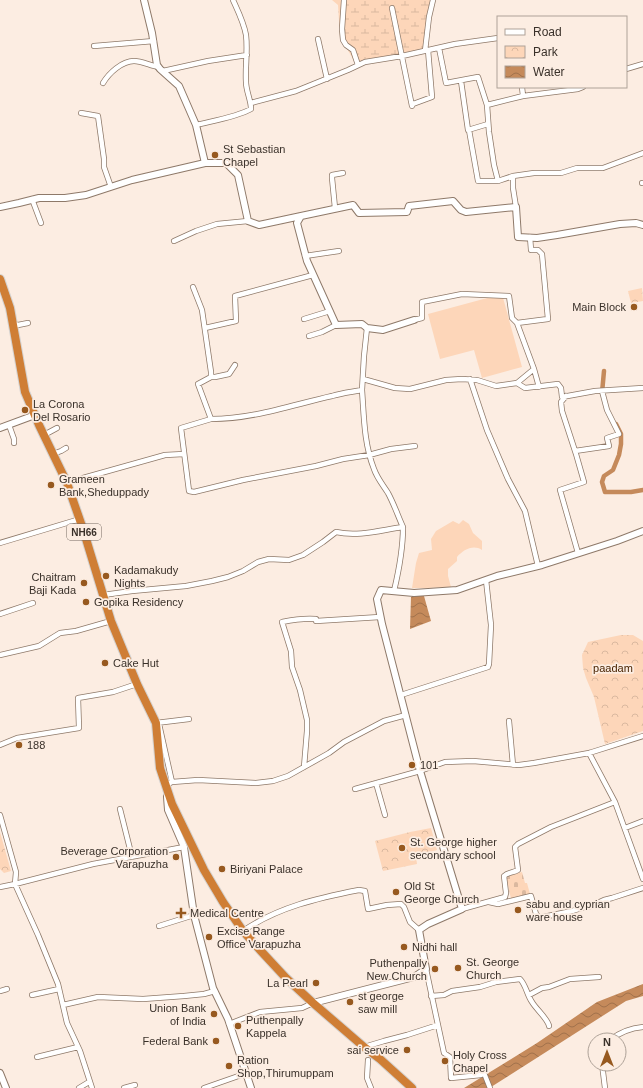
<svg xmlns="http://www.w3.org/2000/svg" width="643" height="1088" font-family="Arial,sans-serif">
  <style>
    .grass { fill: #fdd6b9 }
    .wetland { fill: url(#wetland-marsh) }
    .cemetery { fill: url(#cemetery-stones) }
    .park { fill: url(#park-crowns) }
    .water { fill: url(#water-waves) }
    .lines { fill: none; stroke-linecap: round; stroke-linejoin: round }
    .canal { stroke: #c58a5b; stroke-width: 4.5 }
    .street-casing { stroke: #8e7969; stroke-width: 6 }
    .secondary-casing { stroke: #8e7969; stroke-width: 8 }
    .highway-casing { stroke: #d4d2d0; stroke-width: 10 }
    .street { stroke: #fff; stroke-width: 4.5 }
    .secondary { stroke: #fff; stroke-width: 6 }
    .highway { stroke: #cf7e35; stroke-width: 8 }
    .poi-dot { fill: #97591f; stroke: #fcede2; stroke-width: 1.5 }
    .labels { text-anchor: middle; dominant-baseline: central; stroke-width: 3.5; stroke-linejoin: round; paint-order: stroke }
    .shield { fill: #fcede2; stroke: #746961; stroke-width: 1 }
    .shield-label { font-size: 10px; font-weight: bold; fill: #3a312a }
    .poi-label { font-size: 11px; fill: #3a312a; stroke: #fcede2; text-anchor: start }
    .park-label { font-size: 11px; fill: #492300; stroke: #fcede2 }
  </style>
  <defs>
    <pattern id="wetland-marsh" width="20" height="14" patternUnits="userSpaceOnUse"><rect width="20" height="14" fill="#fdd6b9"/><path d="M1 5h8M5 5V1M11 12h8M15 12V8" fill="none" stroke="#dab89f"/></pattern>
    <pattern id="cemetery-stones" width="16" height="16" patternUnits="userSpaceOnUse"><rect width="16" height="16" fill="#fdd6b9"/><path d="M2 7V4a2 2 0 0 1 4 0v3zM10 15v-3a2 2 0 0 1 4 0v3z" fill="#dab89f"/></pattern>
    <pattern id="park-crowns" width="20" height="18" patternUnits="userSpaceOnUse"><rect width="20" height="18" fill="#fdd6b9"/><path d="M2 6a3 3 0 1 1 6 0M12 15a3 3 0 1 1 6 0" fill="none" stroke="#dab89f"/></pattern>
    <pattern id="water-waves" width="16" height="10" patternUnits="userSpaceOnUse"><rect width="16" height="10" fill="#c58a5b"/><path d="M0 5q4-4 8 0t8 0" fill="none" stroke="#a1714b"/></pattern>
  </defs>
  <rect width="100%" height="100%" fill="#fcede2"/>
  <path class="grass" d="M502,294L522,367L482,378L474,350L440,359L428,314Z
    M463,520L469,524L473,533L482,541V550C473,544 463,550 457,557V561L448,569V576L451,587L425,588H412L416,563L419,553L432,550L431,539L436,531L453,521L459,524Z"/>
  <path class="wetland" d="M332,0H430L424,49C417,51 410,54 403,56C385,59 374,56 356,64L340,37L338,5Z"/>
  <path class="cemetery" d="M522,872L525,883H527L530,894L511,899L506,876Z"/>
  <path class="park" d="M642,288L643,301L631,303L628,291Z
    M621,635H633L643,641V731L605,744L594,697L586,678L583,668L582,655L588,642Z
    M431,828L437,850L416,856L417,864L383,871L375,841L410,832Z
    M0,832L11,871L4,873L0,869Z"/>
  <path class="water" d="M412,595L424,596L431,621L410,629L411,597H412Z
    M643,984V996L626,1001L491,1087L490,1088H464L537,1043L597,1002Z"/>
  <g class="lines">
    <path class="canal" d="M602,393L604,371
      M616,424L621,434V444L619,455L613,470L604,476L602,482L605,492H631L643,490"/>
    <g class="street-casing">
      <path id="street" d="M344,0L342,29L343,40L346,45L353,50L358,65
        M392,8L412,106L413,104L432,97L428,50
        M318,39L327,79
        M94,46L154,41
        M439,48L446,83L478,77L487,105L489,132L494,165L498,181L513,176V188L516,207
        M425,51L429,17L433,0
        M626,69L643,64
        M163,71L208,61L247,55
        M461,81L468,130L488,124
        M103,83C109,73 122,61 134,61C142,61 151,66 159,67
        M522,87L523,96L578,89L583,87
        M251,103L296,91L348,70L365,62L402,56L455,44L498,38
        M487,105L523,96
        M81,113L98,116L104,159V167L111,187
        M196,125C212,121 237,117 251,109C251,100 246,91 246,82C245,66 248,51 246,35C244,23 238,11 233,0
        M469,130L478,181H498
        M513,176L534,173H561L577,168H603L643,153
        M642,183H643
        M32,199L41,223
        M335,208L332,178V175L343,173
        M174,241L196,231L217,224L248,221
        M305,256L339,251
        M193,287L202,310L211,372V377
        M304,319L330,311
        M414,320L422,318V302L462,294L509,296L512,318L517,323
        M13,324L18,325L28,323
        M205,328L236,321L235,296L313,275
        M309,336L322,332L336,325
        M235,365L229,374L215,377H211L198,384L211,419L181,428L189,491L194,492L243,480L316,466L343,459L369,455L391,449L415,446
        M534,369L539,387
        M363,379L395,388L410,389L446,380L462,379L477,380L496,386L517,383L525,388L558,384L561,388L562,397L595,391L643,388
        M470,379L487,430L508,479L525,511L538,566
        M517,383L534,369L517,323L548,319L542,254L538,250H531L530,237
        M362,390C364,417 364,444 374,469C377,478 383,485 388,493C394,504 398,516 403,527
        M566,396L561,402L562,411L576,454L584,482L560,490L578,553
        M211,419C253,419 292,405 332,396C342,393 352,392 362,390L364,356L367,328
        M9,425L14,439V443
        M44,435L57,428
        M575,451L609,446L607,438L619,434L607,410L602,391
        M53,454L61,451L66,448
        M67,483L83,478L165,455L184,454
        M0,543L80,519
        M103,595L132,591L186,586L212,581L228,577L243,571L258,562L269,559L289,560L303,555L323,542L336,532C358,537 381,530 403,527C403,549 399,570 394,591
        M0,614L33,603
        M0,655L39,646L60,633L76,631L111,621
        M401,695L488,667L489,664L491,625L486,580
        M509,721L513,765
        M0,745L17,738L79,728L78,698L113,692L137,684
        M589,753L615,802L643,879
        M304,767L307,731V720L300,690L292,667L291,651L282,622C292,620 305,618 316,619V621L380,617
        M172,782L159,724L156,723L189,719
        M376,783L385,815
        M166,785L172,782L198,780L256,783L273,781L288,776L329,753L344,742L384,721L406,715
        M355,789L420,771L445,762L473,761L519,765L534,763L589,753L643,736
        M120,809L132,857
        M0,815L16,872L15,884L0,887
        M625,828L643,821
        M489,902L498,904L531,896L536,914L540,918L543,917L572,911L585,907L591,906L604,900L612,898L643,888
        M462,909L505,897L506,893L504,876C508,872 513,873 518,870L515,847L518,844L551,827L615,802
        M159,926L194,915
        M243,931C278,907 318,898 359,890L365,891L368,909L387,905L401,904L404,907L410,922L419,930
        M426,969L444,1053L450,1057L451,1078L481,1075L484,1073L490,1088
        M0,991L7,989
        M32,995L59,989
        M529,995L542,988L549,987L570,979L599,977
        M431,996L444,995L452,991L480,987L496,982L520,979C526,985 527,995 532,1002C536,1009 548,1019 549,1026
        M63,1005L98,997L143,999L184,996L204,994L215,991
        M229,1024L260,1012L302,1008L313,1003
        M610,1040C619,1033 631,1028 643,1027
        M364,1047L384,1041L407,1035L438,1025
        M37,1057L78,1047
        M368,1060L367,1078L371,1088
        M602,1064L605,1088
        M79,1088L89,1082
        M92,1088L80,1051L67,1023L58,984L38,935L15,884L93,864L184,847
        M124,1088L135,1085
        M204,1088L247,1073"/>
    </g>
    <g class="secondary-casing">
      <path id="secondary" d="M144,0L152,33L157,65L160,69L179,86L196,125L205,163
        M0,207L19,203L39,198H65L86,195L132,180L205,163H226L238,175L248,221L259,225L301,216
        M414,320L383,330L367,328L362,324L336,325L307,261L297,223L301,216L353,205L359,213L407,212L409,206L453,201L461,210L466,212L516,207L518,237L537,238L557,235L620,224L636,223L643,225
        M0,428L35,415
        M167,797L168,810L184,847L194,915L213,988L228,1019L251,1088
        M313,1003L414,977L426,969L419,930L428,924L462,909L420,771L382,624L377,599L381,590L414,593L457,590L497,576L542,565L617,541L643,531
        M0,1073L6,1088"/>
    </g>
    <g class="highway-casing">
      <path id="highway" d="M0,279L10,308L25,392L39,425L67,483L83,529L111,621L137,684L156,723L160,768L172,804L204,870L223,902L243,931L260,950L286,978L313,1003L364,1047L380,1059L412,1088"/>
    </g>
    <use href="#street" class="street"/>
    <use href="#secondary" class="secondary"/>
    <use href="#highway" class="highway"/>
  </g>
  <g class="poi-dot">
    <circle cx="215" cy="155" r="4"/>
    <circle cx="634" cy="307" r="4"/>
    <circle cx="25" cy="410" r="4"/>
    <circle cx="51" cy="485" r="4"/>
    <circle cx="106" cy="576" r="4"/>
    <circle cx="84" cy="583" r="4"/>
    <circle cx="86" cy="602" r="4"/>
    <circle cx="105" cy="663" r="4"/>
    <circle cx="19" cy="745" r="4"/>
    <circle cx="412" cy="765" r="4"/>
    <circle cx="402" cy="848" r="4"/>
    <circle cx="176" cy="857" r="4"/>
    <circle cx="222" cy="869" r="4"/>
    <circle cx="396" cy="892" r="4"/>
    <circle cx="518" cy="910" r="4"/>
    <path d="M179 907h4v4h4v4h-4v4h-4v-4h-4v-4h4z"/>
    <circle cx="209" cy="937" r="4"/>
    <circle cx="404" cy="947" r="4"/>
    <circle cx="458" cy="968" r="4"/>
    <circle cx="435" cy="969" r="4"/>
    <circle cx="316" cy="983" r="4"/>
    <circle cx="350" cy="1002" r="4"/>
    <circle cx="214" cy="1014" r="4"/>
    <circle cx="238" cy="1026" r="4"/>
    <circle cx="216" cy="1041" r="4"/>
    <circle cx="407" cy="1050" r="4"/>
    <circle cx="445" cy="1061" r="4"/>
    <circle cx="229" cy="1066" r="4"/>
  </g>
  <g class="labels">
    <rect class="shield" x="67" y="524" width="34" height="16" rx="3"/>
    <g class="shield-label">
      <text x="84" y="532">NH66</text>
    </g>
    <g class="poi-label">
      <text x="223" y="149">St Sebastian<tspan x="223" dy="13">Chapel</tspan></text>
      <text x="626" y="307" text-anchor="end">Main Block</text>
      <text x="33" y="404">La Corona<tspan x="33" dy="13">Del Rosario</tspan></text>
      <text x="59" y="479">Grameen<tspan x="59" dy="13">Bank,Sheduppady</tspan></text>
      <text x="114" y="570">Kadamakudy<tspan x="114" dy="13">Nights</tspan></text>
      <text x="76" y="577" text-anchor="end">Chaitram<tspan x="76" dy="13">Baji Kada</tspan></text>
      <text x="94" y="602">Gopika Residency</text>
      <text x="113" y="663">Cake Hut</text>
      <text x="27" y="745">188</text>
      <text x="420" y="765">101</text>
      <text x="410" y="842">St. George higher<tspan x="410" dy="13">secondary school</tspan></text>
      <text x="168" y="851" text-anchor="end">Beverage Corporation<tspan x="168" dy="13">Varapuzha</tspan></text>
      <text x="230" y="869">Biriyani Palace</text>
      <text x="404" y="886">Old St<tspan x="404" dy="13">George Church</tspan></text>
      <text x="526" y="904">sabu and cyprian<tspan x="526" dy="13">ware house</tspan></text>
      <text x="190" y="913">Medical Centre</text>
      <text x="217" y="931">Excise Range<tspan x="217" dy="13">Office Varapuzha</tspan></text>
      <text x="412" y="947">Nidhi hall</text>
      <text x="466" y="962">St. George<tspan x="466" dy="13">Church</tspan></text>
      <text x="427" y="963" text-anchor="end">Puthenpally<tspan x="427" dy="13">New Church</tspan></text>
      <text x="308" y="983" text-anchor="end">La Pearl</text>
      <text x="358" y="996">st george<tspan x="358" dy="13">saw mill</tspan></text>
      <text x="206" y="1008" text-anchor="end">Union Bank<tspan x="206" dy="13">of India</tspan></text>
      <text x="246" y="1020">Puthenpally<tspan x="246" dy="13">Kappela</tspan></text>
      <text x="208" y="1041" text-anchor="end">Federal Bank</text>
      <text x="399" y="1050" text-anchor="end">sai service</text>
      <text x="453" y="1055">Holy Cross<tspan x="453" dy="13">Chapel</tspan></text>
      <text x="237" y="1060">Ration<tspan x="237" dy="13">Shop,Thirumuppam</tspan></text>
    </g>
    <g class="park-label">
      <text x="613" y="668">paadam</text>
    </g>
  </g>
  <rect x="497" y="16" width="130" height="72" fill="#fcede2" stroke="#aea298"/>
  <rect x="505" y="29" width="20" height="6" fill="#ffffff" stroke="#aea298"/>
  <text x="533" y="36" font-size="12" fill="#3a312a">Road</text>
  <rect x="505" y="46" width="20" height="12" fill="url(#park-crowns)" stroke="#aea298"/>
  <text x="533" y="56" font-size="12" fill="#3a312a">Park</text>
  <rect x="505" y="66" width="20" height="12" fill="url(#water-waves)" stroke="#aea298"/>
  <text x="533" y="76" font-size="12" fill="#3a312a">Water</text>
  <g transform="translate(607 1052)"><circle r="19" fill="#fcede2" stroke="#aea298"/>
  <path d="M0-3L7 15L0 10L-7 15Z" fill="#97591f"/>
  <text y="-6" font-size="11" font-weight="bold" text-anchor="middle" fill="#3a312a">N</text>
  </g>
</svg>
